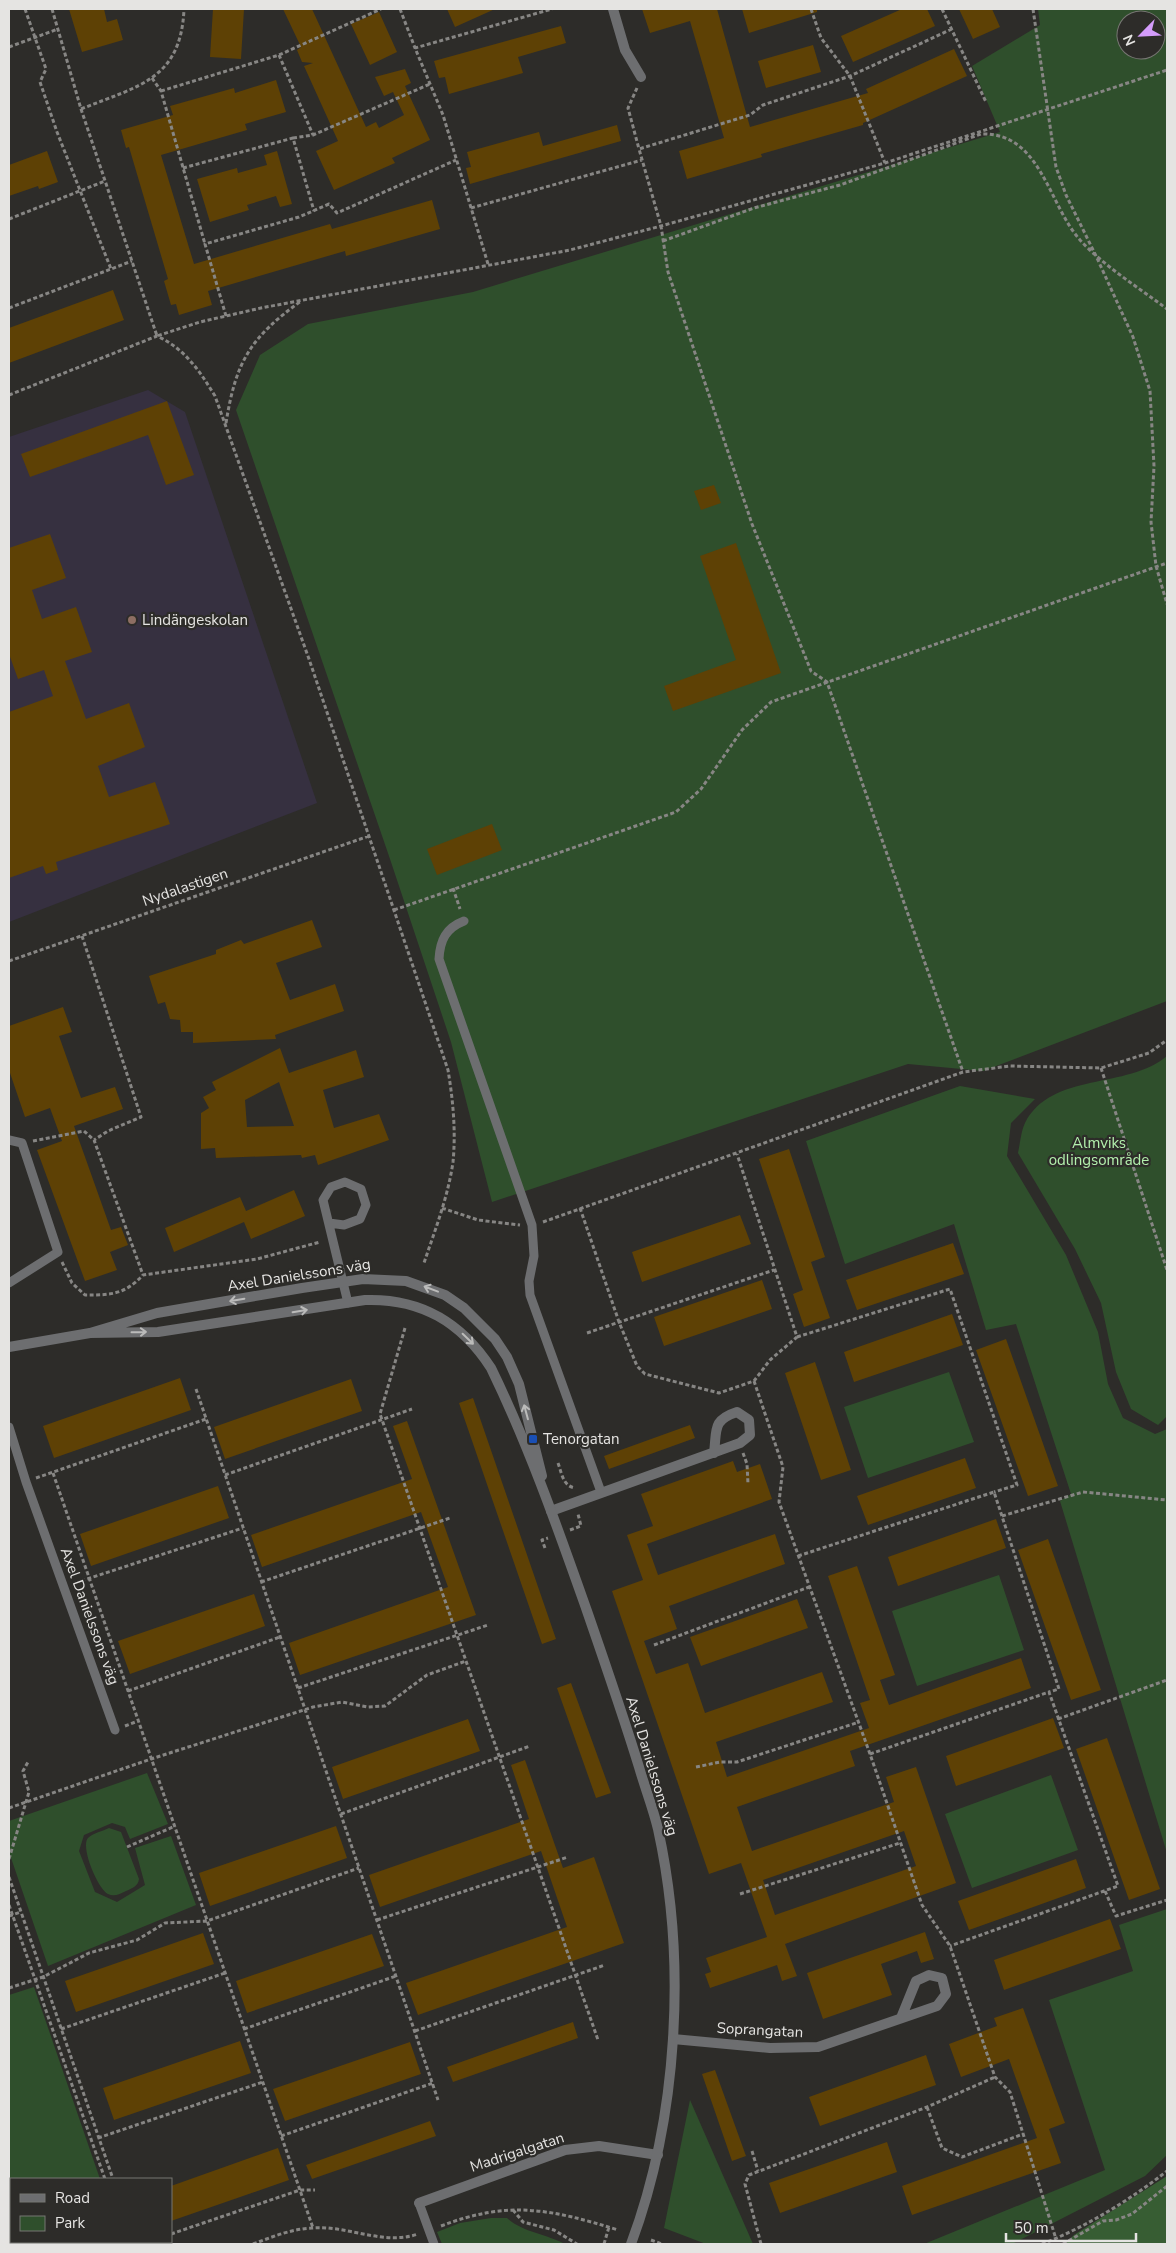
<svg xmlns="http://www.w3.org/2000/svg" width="1176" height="2253" font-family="'Nunito Sans',sans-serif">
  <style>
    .education { fill: #363040 }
    .green { fill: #2f4f2c; fill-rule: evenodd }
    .forest { fill: #375d33 }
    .building { fill: #5e4105; fill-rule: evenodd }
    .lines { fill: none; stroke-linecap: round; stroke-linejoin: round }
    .path { stroke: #878684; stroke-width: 3; stroke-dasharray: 4 2.5; stroke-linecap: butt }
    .service { stroke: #6d6e70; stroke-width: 9 }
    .minor { stroke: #6d6e70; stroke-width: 10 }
    .tertiary { stroke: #6d6e70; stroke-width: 10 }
    .oneway { stroke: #bbbbba }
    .education-dot { fill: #8d6e63; stroke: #2d2c29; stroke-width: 2 }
    .transit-dot { fill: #1a4fb4; stroke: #2d2c29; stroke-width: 2 }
    .labels { text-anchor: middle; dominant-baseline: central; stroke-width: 4.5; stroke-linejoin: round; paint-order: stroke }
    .poi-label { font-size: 15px; fill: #e5e4e2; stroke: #2d2c29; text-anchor: start }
    .street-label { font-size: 15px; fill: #e5e4e2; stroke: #2d2c29 }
    .park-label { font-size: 15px; fill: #b3f0ad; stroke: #2d2c29 }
  </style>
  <rect width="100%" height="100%" fill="#2d2c29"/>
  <path class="education" d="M148,390L185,412L317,803L9,922V437Z"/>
  <path class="green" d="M1038,9H1167V1001L983,1071L908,1064L492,1202L451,1042L390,859L236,410L260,355L308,324L473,292L1000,132L972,66L1040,25ZM1126,20H1156V50H1126Z
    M1167,1056V1416L1158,1425L1131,1409L1116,1372L1101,1303L1075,1249L1018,1153C1020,1144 1021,1131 1025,1123C1052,1071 1127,1090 1167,1056Z
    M960,1086L1035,1099L1011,1123L1007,1156L1066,1255L1098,1332L1108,1384L1123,1418L1155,1434L1167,1429V1853L1060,1501L1071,1494L1016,1324L986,1330L954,1224L845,1264L806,1141Z
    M949,1372L974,1442L868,1478L844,1407Z
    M999,1575L1024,1650L917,1686L892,1611Z
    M147,1773L168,1824L130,1839L125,1827L112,1823L84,1835L79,1851L95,1892L117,1902L145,1885L135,1848L171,1836L196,1905L48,1966L9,1852V1821Z
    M1051,1775L1078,1850L972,1888L945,1814Z
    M109,1828L121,1832L139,1879C138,1886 133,1888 126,1891C120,1894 114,1897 108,1894C98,1889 80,1847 88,1838C93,1833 103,1831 109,1828Z
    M1167,1909V2155L1145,2176L1012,2244H924L1105,2170L1049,2000L1133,1971L1119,1925Z
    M34,1987L100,2179H11V2242H122V2244H9V1995Z
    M690,2100L753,2244H706L664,2228Z
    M491,2218H507C522,2232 547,2234 565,2244H442L437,2232L460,2223Z"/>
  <path class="forest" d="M1167,2176V2244H1065L1074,2235Z"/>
  <path class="building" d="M69,9H104L107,22L117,19L123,40L82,52Z
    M213,9H244L241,59L210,57Z
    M283,9H312L366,127L376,122L379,128L404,115L393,92L384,96L375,77L405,69L411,83L405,86L430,140L392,158L395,163L334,190L316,151L338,141L304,66L313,63L302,62L297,50L301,47Z
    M447,9H495L455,27Z
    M642,9H717L750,127L868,93L866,89L954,49L967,76L863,123V125L761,154L762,157L687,179L679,151L724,138L690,21L650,33Z
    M742,9H817V12L749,33Z
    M902,9H927L935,26L853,62L841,36Z
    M959,9H992L1000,27L973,39Z
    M379,12L397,52L370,65L351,24Z
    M561,26L566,43L518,57L523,73L449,94L445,77L439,78L434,61Z
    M813,45L821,72L766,88L758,61Z
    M276,80L286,112L245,124L247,130L161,155L194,264L330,224L332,229L432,200L440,229L346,256L345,251L208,291L212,305L179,315L176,304L171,305L164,281L168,279L129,147L126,148L121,130L173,115L170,106L234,88L235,93Z
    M617,125L621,141L470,184L466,168L471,167L467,152L539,132L543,146Z
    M47,151L58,182L39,189L38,186L9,196V165Z
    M277,151L292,204L280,207L276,196L247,205L249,210L210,222L197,179L237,168L238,173L267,165L264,155Z
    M113,290L124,320L9,363V328Z
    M167,401L194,475L166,485L148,435L30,477L21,454Z
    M714,485L721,503L701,510L694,491Z
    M50,534L66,578L32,590L42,619L76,607L92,652L65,661L86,719L129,703L145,747L98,766L109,797L155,782L170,824L56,862L58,870L46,874L43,866L9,878V712L53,696L44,670L18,679L9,654V548Z
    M736,543L781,673L673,711L664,686L736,660L700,556Z
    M492,824L502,850L437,875L427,849Z
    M312,920L322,947L276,963L290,1000L335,984L344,1011L275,1035L276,1039L193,1043V1032H181L180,1020L170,1019L165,1002L158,1004L149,976L216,954V950L241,940L244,944Z
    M63,1007L72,1032L59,1036L81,1098L115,1087L123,1109L74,1126L111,1230L121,1227L128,1245L110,1252L117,1270L85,1281L37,1150L62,1141L50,1108L25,1117L9,1070V1026Z
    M280,1048L289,1073L356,1050L364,1077L323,1090L334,1128L379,1114L389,1140L318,1165L315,1155L302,1158L301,1155L216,1158L215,1148L201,1149V1113L209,1108L203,1097L216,1090L212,1082ZM279,1082L294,1126L247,1127L245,1100Z
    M789,1149L825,1257L811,1262L830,1318L804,1327L793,1294L803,1290L759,1159Z
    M294,1190L305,1216L251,1239L244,1222L174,1252L165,1228L240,1197L246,1211Z
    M740,1215L751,1244L642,1282L632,1252Z
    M953,1243L964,1274L857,1310L846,1280Z
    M762,1280L772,1309L664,1346L654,1317Z
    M952,1314L963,1345L854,1382L844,1352Z
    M1006,1339L1058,1486L1028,1496L976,1350Z
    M815,1362L851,1470L821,1480L785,1373Z
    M180,1378L191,1410L54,1458L43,1426Z
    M351,1379L362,1411L225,1459L214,1427Z
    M473,1398L556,1639L542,1644L459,1403Z
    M407,1421L476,1615L300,1675L289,1643L448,1587L421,1512L262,1567L251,1535L412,1479L393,1426Z
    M690,1425L695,1438L609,1469L604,1456Z
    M965,1458L976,1488L868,1525L857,1496Z
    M733,1461L737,1472L760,1464L772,1499L647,1544L658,1575L775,1534L785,1564L669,1606L677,1629L644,1641L656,1674L688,1663L705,1713L822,1672L833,1702L716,1742L727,1777L869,1728L860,1703L870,1700L828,1576L857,1566L895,1675L880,1680L889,1705L1021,1658L1031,1688L850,1751L855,1766L737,1807L752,1851L894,1802L886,1777L916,1767L956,1883L785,1944L797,1976L782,1981L777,1965L710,1988L705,1974L711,1972L706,1958L767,1937L741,1863L709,1874L612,1591L643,1580L627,1535L653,1526L641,1494ZM904,1831L916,1866L775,1915L763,1880Z
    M218,1486L229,1518L91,1566L80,1534Z
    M996,1519L1006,1548L898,1586L888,1557Z
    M1048,1539L1101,1690L1071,1700L1018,1550Z
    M254,1594L265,1626L130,1674L118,1641Z
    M797,1599L808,1628L701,1666L690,1637Z
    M571,1683L611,1793L596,1798L557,1688Z
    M1053,1718L1064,1748L956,1786L946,1756Z
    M468,1719L480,1751L343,1799L332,1767Z
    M1107,1738L1160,1889L1129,1900L1076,1749Z
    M525,1760L563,1868L594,1857L624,1943L418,2015L406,1983L567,1927L541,1851L380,1907L369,1875L529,1819L511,1765Z
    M336,1826L347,1858L210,1906L199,1873Z
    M1076,1859L1086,1888L969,1930L958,1901Z
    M1110,1919L1121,1949L1004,1990L994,1960Z
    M925,1932L934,1959L921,1963L917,1951L881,1964L892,1995L823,2019L807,1973Z
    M203,1933L214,1964L76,2012L65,1981Z
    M372,1934L384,1966L247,2013L236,1981Z
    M1023,2008L1065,2123L1049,2129L1061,2163L912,2215L902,2186L1037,2138L1009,2059L961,2077L949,2044L997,2026L994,2018Z
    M573,2022L578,2038L453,2082L447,2067Z
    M240,2041L251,2073L114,2120L103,2088Z
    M410,2042L421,2074L285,2121L273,2089Z
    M926,2055L936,2085L820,2126L809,2097Z
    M715,2070L746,2156L732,2161L702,2074Z
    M430,2121L436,2136L312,2179L306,2165Z
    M887,2142L897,2172L780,2213L769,2183Z
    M278,2148L289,2180L171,2221V2186Z"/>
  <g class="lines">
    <path class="path" d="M25,9L46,69L40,82L57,132L111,269
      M52,9L81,109L157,336L200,322L261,308L570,250L661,226L885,163L1167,70
      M400,9L415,48
      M811,9L821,38L850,76L885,163
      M942,9L986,102
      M1033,9L1056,167L1066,195L1097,258L1133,337L1150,391L1154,466L1151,522L1156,566L1167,604
      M952,29L850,76L763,105L750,115L639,149L661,226L668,272L752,524L811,671L827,682L963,1072
      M9,47L58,29
      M279,55L313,135
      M152,78L161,91L205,244
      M637,88L628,108L639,149
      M161,91L279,55L381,9
      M81,109C138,86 181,80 184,9
      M293,138L313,135L430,84
      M183,168L293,138L314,211
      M471,208L642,160
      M9,219L105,181
      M663,241L754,208L840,185L981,134C1041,132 1048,204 1080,240C1105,267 1138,287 1167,309
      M488,264L443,115L415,48L552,9
      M9,308L132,261
      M226,316L205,244L299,217L329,204L337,213L456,160
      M9,395L157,336C185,349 199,370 215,396L309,659L448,1070C453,1100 456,1131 453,1162C448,1197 435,1230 424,1263
      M226,423C236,361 250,338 301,301
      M453,888L460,909
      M394,910L676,812L701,789L742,730L771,702L1167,563
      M82,936L141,1117L108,1131L94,1140
      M9,961L369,836
      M1101,1068L1167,1270
      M33,1141L84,1131L94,1140L143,1275
      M442,1208L478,1220L520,1225
      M580,1208L619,1322L637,1366L645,1374L719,1393L754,1381L770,1360L797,1337L737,1154
      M543,1222L963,1072L1010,1066L1101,1068L1149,1053L1167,1040
      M62,1262L72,1283L85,1295C111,1295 124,1295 143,1275L257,1259L320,1242
      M405,1328L380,1414L598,2040
      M587,1333L774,1270
      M797,1337L950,1289L1017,1485L994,1492
      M754,1381L783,1467L779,1502L870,1754L922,1905L950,1946L995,2077L1010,2092L1056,2239
      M196,1389L438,2100
      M743,1453L747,1464L748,1484
      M558,1463C562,1474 563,1486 575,1488
      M53,1473L313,2228
      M225,1475L412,1409
      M36,1478L206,1419
      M1002,1516L1083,1492L1167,1500
      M570,1530L581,1526L578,1514
      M545,1548L542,1540L548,1538
      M798,1556L994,1492L1059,1689L1049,1692
      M261,1582L450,1518
      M75,1583L243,1528
      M654,1645L809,1587
      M298,1688L488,1625
      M128,1691L280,1637
      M1058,1719L1167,1680
      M125,1726L138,1721
      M870,1754L1049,1692L1118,1886L950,1946
      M696,1767L720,1762H737L859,1722
      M9,1808L151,1759L313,1707L342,1702L368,1707L385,1706L427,1675L466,1661
      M341,1814L530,1746
      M127,1847L175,1826
      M9,1859L29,1792L23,1771L28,1762
      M9,1877L113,2179
      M1105,1891L1116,1916L1167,1900
      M740,1894L900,1843
      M9,1905L105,2179
      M9,1916L21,1912
      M377,1920L568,1857
      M9,1988L43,1977L89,1953L137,1940L165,1923L207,1921L359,1868
      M61,2029L225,1973
      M244,2029L396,1976
      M415,2031L605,1965
      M927,2107L942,2148L962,2157L1023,2134
      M281,2136L433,2083
      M98,2138L263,2082
      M752,2151L758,2171
      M513,2210L523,2222L554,2230L577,2244
      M441,2226C508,2200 551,2209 618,2230
      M171,2234L300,2190H315
      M651,2240L662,2244
      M126,2242L127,2244
      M134,2242L135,2244
      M139,2244L147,2242
      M253,2244C272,2237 291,2229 312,2228C348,2225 383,2246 418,2234
      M604,2244L609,2227
      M761,2244L745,2184L749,2175L927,2107L995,2077
      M1042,2244C1086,2227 1130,2200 1167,2171
      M1063,2244L1103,2221L1116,2220L1132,2214L1167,2186"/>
    <path class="service" d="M464,921C446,928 440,940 439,959L532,1225L534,1256L529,1281L530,1295L601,1492
      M9,1140L22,1143L58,1252L9,1283
      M329,1223L344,1225L360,1219L366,1205L361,1189L345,1182L331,1187L323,1200L348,1303
      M9,1427L26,1482L115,1730
      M419,2203L434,2244"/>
    <path class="minor" d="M613,9L625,50L641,77
      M551,1511L740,1443L750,1435L749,1420L737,1412C712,1420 717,1430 714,1453
      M673,2039L770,2048L818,2047L937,2006L946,1994L942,1978L929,1975L916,1981L901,2018
      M419,2203L565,2150L599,2146L658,2155"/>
    <path class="tertiary" d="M90,1333L158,1332L365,1300C421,1298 461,1322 491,1368C529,1446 558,1529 587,1611C605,1663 623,1715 639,1767C645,1788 653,1808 658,1829C687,1961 678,2118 631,2244
      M9,1347L90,1333L157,1313L302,1288L363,1279L406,1281L445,1295L464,1308L495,1339L507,1357L519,1384L542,1476"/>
  </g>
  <defs><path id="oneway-shaft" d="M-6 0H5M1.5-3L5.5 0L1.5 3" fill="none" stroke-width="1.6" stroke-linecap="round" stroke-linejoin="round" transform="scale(1.25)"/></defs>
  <g class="oneway">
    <use href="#oneway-shaft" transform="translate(431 1289) rotate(-159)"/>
    <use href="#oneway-shaft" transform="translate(237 1300) rotate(170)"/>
    <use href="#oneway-shaft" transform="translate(300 1311) rotate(-9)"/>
    <use href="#oneway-shaft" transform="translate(139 1332) rotate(-1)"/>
    <use href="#oneway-shaft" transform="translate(468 1339) rotate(44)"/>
    <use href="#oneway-shaft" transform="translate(526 1412) rotate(-105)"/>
  </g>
  <circle class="education-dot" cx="132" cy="620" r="5"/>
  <rect class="transit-dot" x="528" y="1434" width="10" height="10" rx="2.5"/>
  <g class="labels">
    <g class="poi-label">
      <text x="142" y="620">Lindängeskolan</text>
      <text x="543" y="1439">Tenorgatan</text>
    </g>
    <g class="street-label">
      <text transform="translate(185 887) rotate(-19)">Nydalastigen</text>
      <text transform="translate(299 1275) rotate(-9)">Axel Danielssons väg</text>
      <text transform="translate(90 1616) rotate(70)">Axel Danielssons väg</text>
      <text transform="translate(652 1766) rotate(73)">Axel Danielssons väg</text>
      <text transform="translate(760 2030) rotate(3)">Soprangatan</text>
      <text transform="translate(517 2152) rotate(-18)">Madrigalgatan</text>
    </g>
    <g class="park-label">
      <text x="1099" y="1143">Almviks<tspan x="1099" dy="17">odlingsområde</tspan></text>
    </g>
  </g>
  <rect width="1176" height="2253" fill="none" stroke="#e5e4e2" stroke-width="20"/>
  <rect x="10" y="2178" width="162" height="65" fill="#2d2c29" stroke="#777673"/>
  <rect x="20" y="2194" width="25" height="8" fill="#6d6e70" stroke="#777673"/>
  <text x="55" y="2203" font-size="15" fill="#e5e4e2">Road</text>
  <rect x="20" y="2216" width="25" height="15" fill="#2f4f2c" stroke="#777673"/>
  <text x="55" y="2228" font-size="15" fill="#e5e4e2">Park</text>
  <g transform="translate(1141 35) rotate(246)"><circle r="24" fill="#2d2c29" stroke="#777673"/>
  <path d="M0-4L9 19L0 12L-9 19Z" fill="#d49cfb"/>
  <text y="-8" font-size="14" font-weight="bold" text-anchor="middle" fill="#e5e4e2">N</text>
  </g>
  <path d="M1006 2233v8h130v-8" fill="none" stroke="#e5e4e2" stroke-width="2.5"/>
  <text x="1014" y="2233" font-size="15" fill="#e5e4e2" stroke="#2d2c29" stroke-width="4" paint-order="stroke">50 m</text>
</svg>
